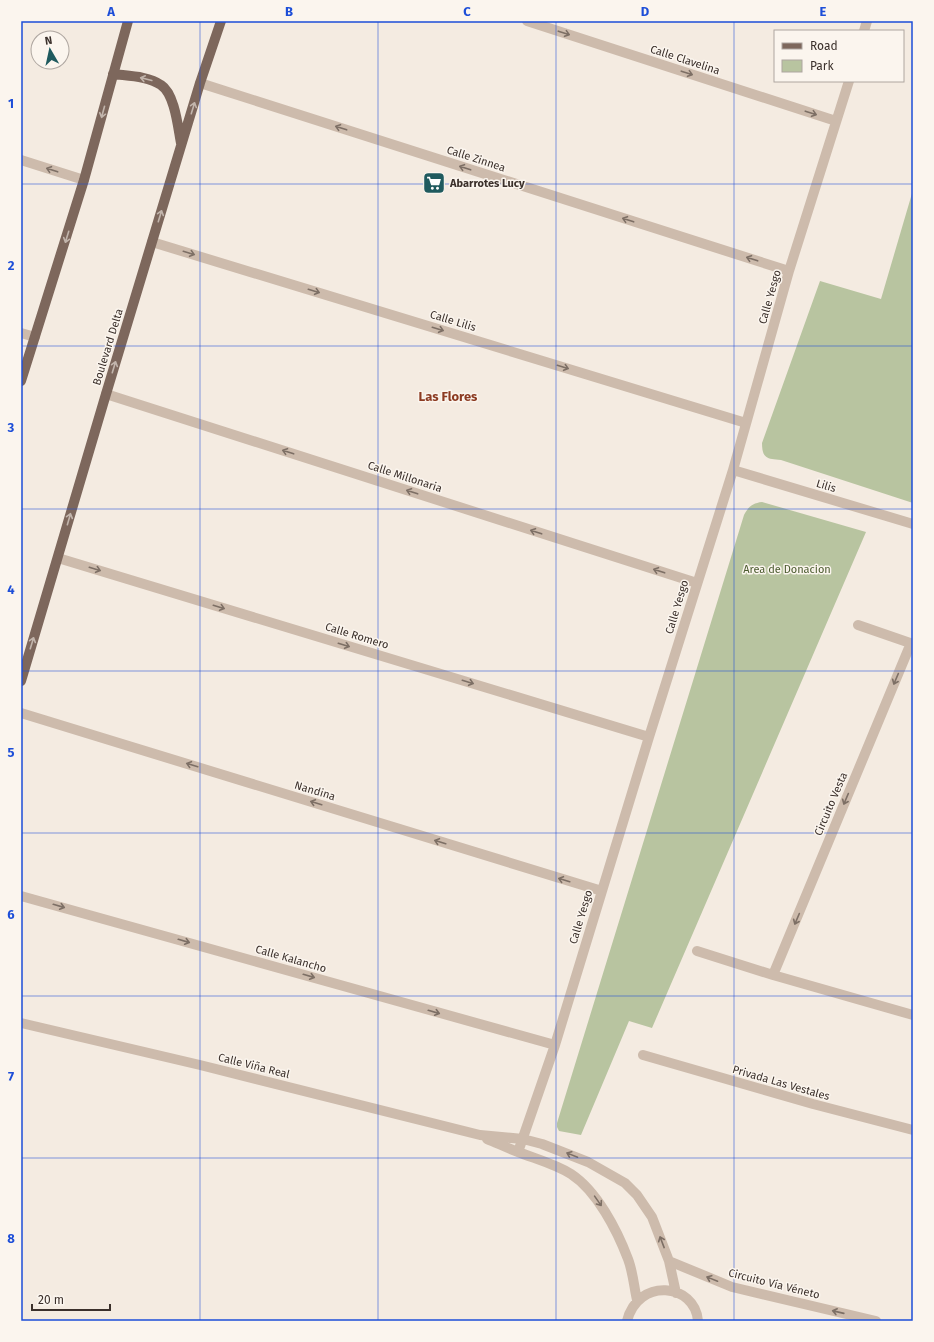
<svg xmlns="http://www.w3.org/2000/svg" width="934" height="1342" font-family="'Fira Sans',sans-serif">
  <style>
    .green { fill: #b8c4a0 }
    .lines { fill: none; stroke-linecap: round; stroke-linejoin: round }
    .minor { stroke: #cdbbac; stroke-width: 10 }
    .major { stroke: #7d675c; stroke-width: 10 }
    .oneway { stroke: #7d6f65 }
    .oneway2 { stroke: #c2b5ac }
    .grid { fill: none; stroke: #1d4ed8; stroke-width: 1; stroke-opacity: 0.55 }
    .labels { text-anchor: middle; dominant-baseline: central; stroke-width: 3; stroke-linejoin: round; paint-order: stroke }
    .street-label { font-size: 11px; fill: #3b302b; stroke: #fbf5ee }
    .poi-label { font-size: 11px; font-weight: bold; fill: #3b302b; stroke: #fbf5ee; text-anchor: start }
    .park-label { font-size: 11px; fill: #4a5a2e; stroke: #fbf5ee }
    .quarter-label { font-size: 13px; font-weight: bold; fill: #8c3b22; stroke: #fbf5ee }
    .neatline { fill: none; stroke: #1d4ed8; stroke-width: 1.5 }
    .grid-label { font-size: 13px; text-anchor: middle; font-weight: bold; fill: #1d4ed8 }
  </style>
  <rect width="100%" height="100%" fill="#f4ebe1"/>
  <path class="green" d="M913,190V503L781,460C767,459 762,458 762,443L820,281L881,299Z
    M762,502L866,532L652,1028L629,1021L581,1135L559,1131L557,1127V1123L744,515C748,507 753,503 762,502Z"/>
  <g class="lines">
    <path class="minor" d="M527,21L836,121
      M864,31L867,21
      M200,83L789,271
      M21,160L84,180
      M152,242L746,423
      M21,333L35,337
      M106,394L697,583
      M733,470L913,524
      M58,558L649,737
      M858,625L913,644
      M21,713L602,891
      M21,896L555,1045
      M697,951L773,975L913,1015
      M773,975L911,643
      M21,1023L200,1065L480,1135L523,1139L542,1144L588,1162L625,1183L637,1195L652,1217L669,1261L676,1293
      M643,1055L813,1104L913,1130
      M487,1139C497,1143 507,1148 518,1152C536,1159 555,1164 571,1174C597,1191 617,1230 628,1259C633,1272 634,1287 637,1300
      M518,1152L555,1045L649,737L733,470L789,271L849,81
      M669,1261L732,1287L876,1321
      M627,1321C638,1277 695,1283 698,1321"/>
    <path class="major" d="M113,74C128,76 148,76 161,85C175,94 178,128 181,143
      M21,381L84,180L128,21
      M21,681L106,394L200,83L221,21"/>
  </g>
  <defs><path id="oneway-shaft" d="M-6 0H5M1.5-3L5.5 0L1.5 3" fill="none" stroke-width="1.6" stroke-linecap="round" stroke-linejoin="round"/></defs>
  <g class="oneway">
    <use href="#oneway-shaft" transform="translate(564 33) rotate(18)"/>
    <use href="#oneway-shaft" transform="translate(687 73) rotate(18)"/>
    <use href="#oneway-shaft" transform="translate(811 113) rotate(18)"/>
    <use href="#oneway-shaft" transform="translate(341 128) rotate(-162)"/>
    <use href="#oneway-shaft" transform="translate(465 168) rotate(-162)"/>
    <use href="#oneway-shaft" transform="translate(52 170) rotate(-162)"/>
    <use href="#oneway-shaft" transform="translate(628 220) rotate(-162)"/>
    <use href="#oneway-shaft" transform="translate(189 253) rotate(17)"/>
    <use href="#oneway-shaft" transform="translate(752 259) rotate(-162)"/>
    <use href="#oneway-shaft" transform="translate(314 291) rotate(17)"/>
    <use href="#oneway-shaft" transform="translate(438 329) rotate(17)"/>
    <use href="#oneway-shaft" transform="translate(563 367) rotate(17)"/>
    <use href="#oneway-shaft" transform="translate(288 452) rotate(-162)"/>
    <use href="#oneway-shaft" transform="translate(412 492) rotate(-162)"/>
    <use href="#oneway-shaft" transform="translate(536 532) rotate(-162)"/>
    <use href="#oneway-shaft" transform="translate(95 569) rotate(17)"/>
    <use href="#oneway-shaft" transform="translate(659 571) rotate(-162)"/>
    <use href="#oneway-shaft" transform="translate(219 607) rotate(17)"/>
    <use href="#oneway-shaft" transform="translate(344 645) rotate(17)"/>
    <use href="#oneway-shaft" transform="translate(896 679) rotate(113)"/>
    <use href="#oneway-shaft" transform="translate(468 682) rotate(17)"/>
    <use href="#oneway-shaft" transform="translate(192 765) rotate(-163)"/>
    <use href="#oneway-shaft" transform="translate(846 799) rotate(113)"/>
    <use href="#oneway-shaft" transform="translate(316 803) rotate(-163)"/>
    <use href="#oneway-shaft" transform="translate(440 842) rotate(-163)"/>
    <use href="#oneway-shaft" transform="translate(564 880) rotate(-163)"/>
    <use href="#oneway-shaft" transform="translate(59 906) rotate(16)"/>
    <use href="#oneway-shaft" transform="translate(797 919) rotate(113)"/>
    <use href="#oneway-shaft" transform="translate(184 941) rotate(16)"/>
    <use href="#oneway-shaft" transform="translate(309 976) rotate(16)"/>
    <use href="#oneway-shaft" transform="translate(434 1012) rotate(16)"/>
    <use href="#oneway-shaft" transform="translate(572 1155) rotate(-158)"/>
    <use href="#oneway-shaft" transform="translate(598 1201) rotate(55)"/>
    <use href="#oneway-shaft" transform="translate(662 1242) rotate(-111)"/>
    <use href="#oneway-shaft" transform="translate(712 1279) rotate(-158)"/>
    <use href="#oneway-shaft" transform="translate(838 1312) rotate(-167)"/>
  </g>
  <g class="oneway2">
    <use href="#oneway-shaft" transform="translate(146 79) rotate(-166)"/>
    <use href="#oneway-shaft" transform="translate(193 108) rotate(-73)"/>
    <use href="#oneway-shaft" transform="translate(103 112) rotate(105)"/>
    <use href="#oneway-shaft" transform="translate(160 216) rotate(-73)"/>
    <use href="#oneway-shaft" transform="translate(67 237) rotate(107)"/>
    <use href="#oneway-shaft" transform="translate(114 367) rotate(-73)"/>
    <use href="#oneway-shaft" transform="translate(69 519) rotate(-74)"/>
    <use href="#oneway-shaft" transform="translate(32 643) rotate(-73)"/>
  </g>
  <path class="grid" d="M200,21V1321M378,21V1321M556,21V1321M734,21V1321M21,184H913M21,346H913M21,509H913M21,671H913M21,833H913M21,996H913M21,1158H913"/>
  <defs>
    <g id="supermarket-square" transform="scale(1.15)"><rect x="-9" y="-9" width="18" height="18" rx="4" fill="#1f5a5e" stroke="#fbf5ee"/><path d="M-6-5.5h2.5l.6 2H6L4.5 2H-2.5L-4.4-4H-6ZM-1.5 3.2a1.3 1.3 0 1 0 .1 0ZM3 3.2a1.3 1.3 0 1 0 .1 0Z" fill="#fff"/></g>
  </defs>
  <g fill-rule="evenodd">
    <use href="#supermarket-square" x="434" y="183"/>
  </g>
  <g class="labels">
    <g class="street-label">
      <text transform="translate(685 60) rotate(18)">Calle Clavelina</text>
      <text transform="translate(476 159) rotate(18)">Calle Zinnea</text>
      <text transform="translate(770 297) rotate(-74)">Calle Yesgo</text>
      <text transform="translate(453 321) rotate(17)">Calle Lilis</text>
      <text transform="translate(108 347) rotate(-73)">Boulevard Delta</text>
      <text transform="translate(405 477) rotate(18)">Calle Millonaria</text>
      <text transform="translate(826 486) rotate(17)">Lilis</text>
      <text transform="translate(677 607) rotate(-73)">Calle Yesgo</text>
      <text transform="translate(357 636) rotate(17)">Calle Romero</text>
      <text transform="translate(315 791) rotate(17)">Nandina</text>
      <text transform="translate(831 804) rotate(-67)">Circuito Vesta</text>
      <text transform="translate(581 917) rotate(-73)">Calle Yesgo</text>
      <text transform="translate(291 959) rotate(16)">Calle Kalancho</text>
      <text transform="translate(254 1066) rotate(14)">Calle Viña Real</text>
      <text transform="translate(781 1083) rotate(16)">Privada Las Vestales</text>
      <text transform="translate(774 1284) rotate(14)">Circuito Vía Véneto</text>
    </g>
    <g class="poi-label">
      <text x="450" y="183">Abarrotes Lucy</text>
    </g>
    <g class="park-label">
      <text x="787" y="569">Area de Donacion</text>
    </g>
    <g class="quarter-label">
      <text x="448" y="396">Las Flores</text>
    </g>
  </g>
  <rect width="934" height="1342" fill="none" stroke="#fbf5ee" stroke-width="44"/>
  <rect x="774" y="30" width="130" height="52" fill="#fbf5ee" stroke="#aea6a0"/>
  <rect x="782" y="43" width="20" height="6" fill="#7d675c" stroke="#aea6a0"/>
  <text x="810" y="50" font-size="12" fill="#3b302b">Road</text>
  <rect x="782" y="60" width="20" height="12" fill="#b8c4a0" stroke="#aea6a0"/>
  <text x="810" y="70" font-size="12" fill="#3b302b">Park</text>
  <g transform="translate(50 50) rotate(351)"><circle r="19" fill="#fbf5ee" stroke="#aea6a0"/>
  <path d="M0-3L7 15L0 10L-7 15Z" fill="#1f5a5e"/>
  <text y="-6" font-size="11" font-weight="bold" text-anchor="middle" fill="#3b302b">N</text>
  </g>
  <path d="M32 1304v6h78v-6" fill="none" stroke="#3b302b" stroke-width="2"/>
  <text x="38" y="1304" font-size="12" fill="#3b302b" stroke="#fbf5ee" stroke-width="3" paint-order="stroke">20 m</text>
  <rect x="22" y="22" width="890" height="1298" class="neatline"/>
  <g class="grid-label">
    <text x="111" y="16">A</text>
    <text x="289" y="16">B</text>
    <text x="467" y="16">C</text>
    <text x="645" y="16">D</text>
    <text x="823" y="16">E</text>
    <text x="11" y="108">1</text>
    <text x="11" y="270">2</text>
    <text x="11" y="432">3</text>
    <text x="11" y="594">4</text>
    <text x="11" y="757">5</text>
    <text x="11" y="919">6</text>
    <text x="11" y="1081">7</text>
    <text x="11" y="1243">8</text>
  </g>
</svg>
